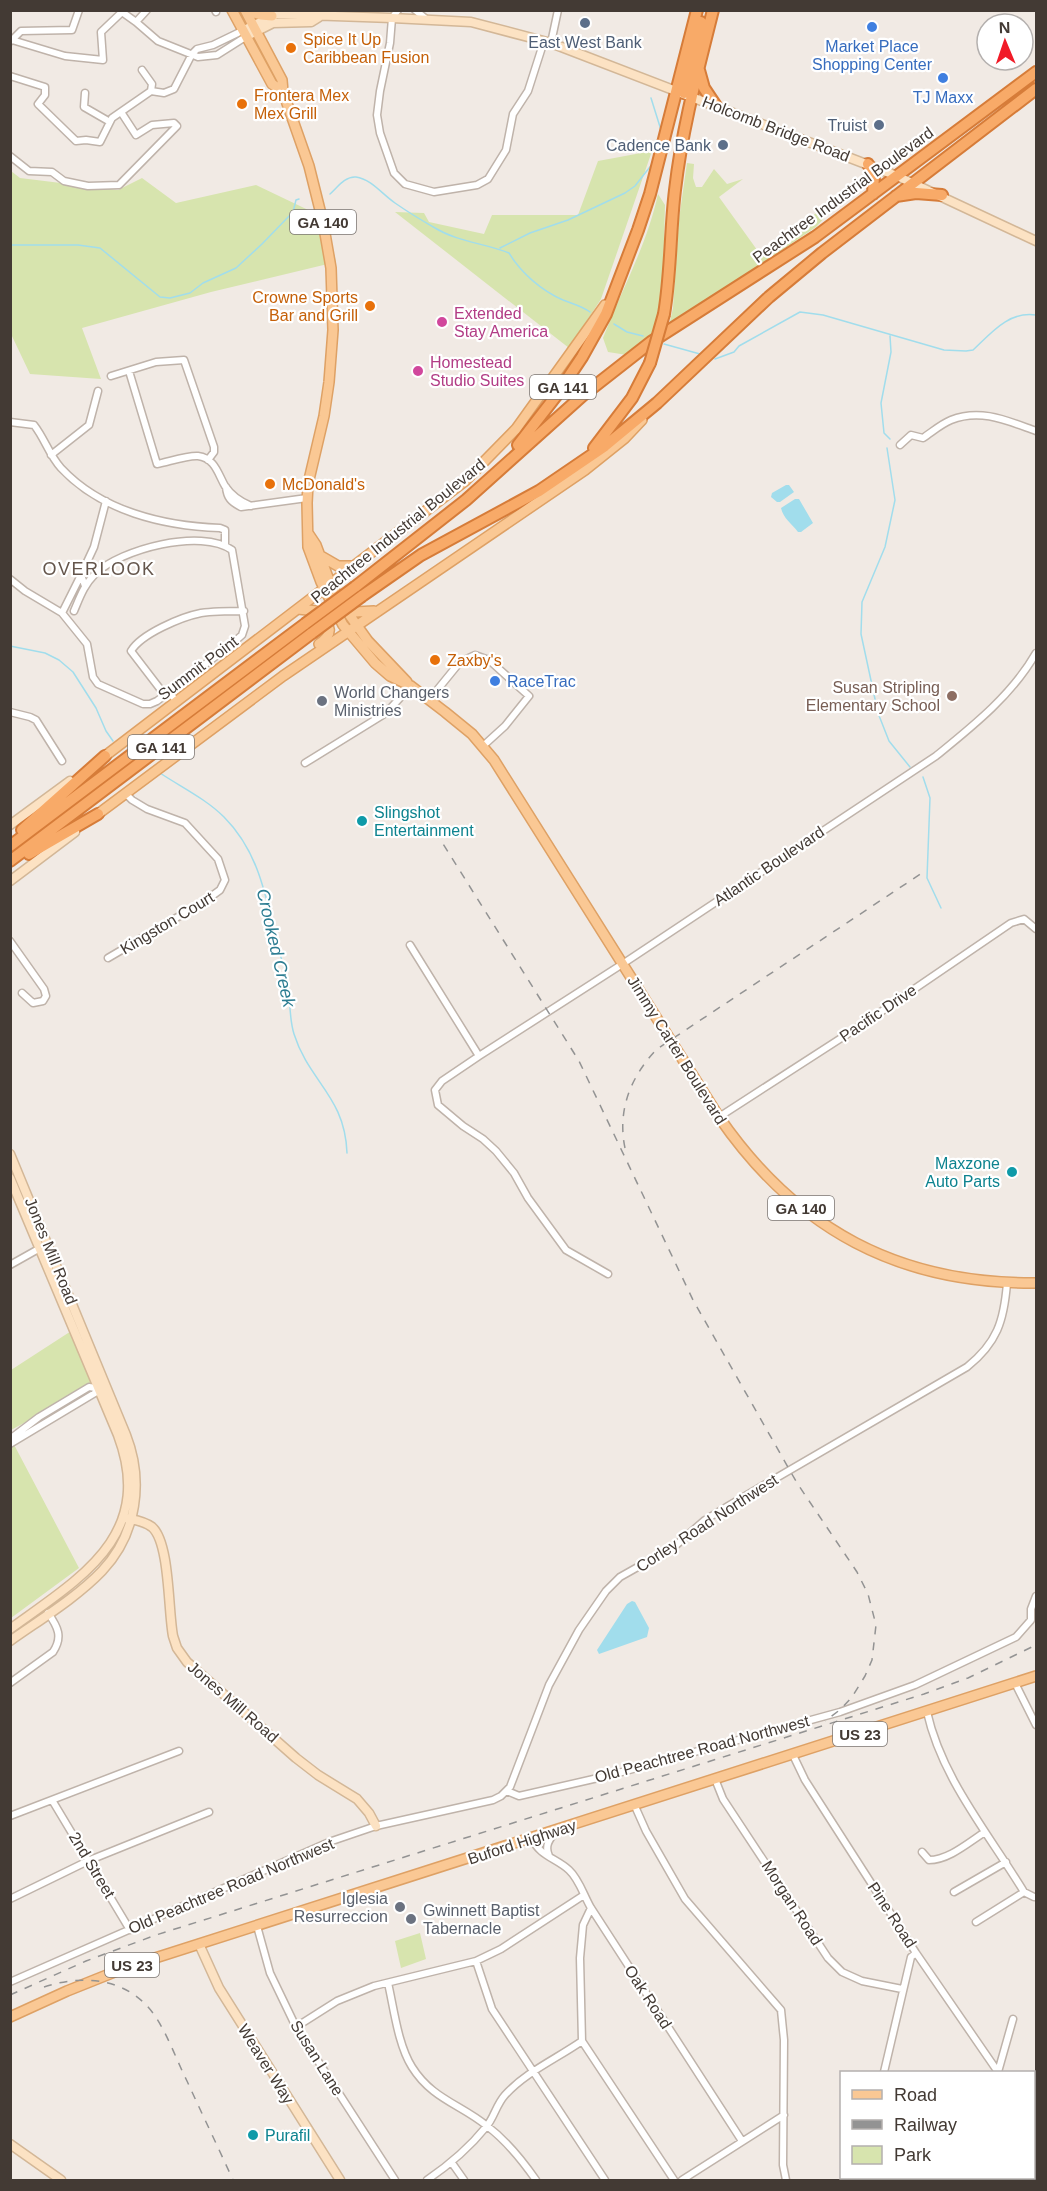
<svg xmlns="http://www.w3.org/2000/svg" width="1047" height="2191" font-family="Helvetica,sans-serif">
  <style>
    .green { fill: #d7e4ae }
    .water { fill: #a1ddec }
    .lines { fill: none; stroke-linecap: round; stroke-linejoin: round }
    .stream { stroke: #a1ddec; stroke-width: 1.5 }
    .street-casing { stroke: #bfb3aa; stroke-width: 9 }
    .secondary-casing { stroke: #d3b797; stroke-width: 11 }
    .primary-casing { stroke: #dea165; stroke-width: 12 }
    .highway-casing { stroke: #d67c39; stroke-width: 14 }
    .street { stroke: #fff; stroke-width: 6 }
    .secondary { stroke: #fce2c3; stroke-width: 8 }
    .primary { stroke: #fac894; stroke-width: 9 }
    .highway { stroke: #f8aa68; stroke-width: 10 }
    .rail { stroke: #939393; stroke-width: 1.5; stroke-dasharray: 8 8; stroke-linecap: butt }
    .highway-bridge-casing { stroke: #d67c39; stroke-width: 14; stroke-linecap: butt }
    .highway-bridge { stroke: #f8aa68; stroke-width: 10 }
    .service-dot { fill: #5c6f8a; stroke: #fff; stroke-width: 2 }
    .shop-dot { fill: #3f7fe0; stroke: #fff; stroke-width: 2 }
    .food-dot { fill: #e8710a; stroke: #fff; stroke-width: 2 }
    .hotel-dot { fill: #d1479c; stroke: #fff; stroke-width: 2 }
    .education-dot { fill: #8d6e63; stroke: #fff; stroke-width: 2 }
    .worship-dot { fill: #6b7280; stroke: #fff; stroke-width: 2 }
    .culture-dot { fill: #0f9aa8; stroke: #fff; stroke-width: 2 }
    .labels { text-anchor: middle; dominant-baseline: central; stroke-width: 4.5; stroke-linejoin: round; paint-order: stroke }
    .shield { fill: #fff; stroke: #7b7571; stroke-width: 1.5 }
    .shield-label { font-size: 15px; font-weight: bold; fill: #433a34 }
    .food-label { font-size: 16px; fill: #c56008; stroke: #fff; text-anchor: start }
    .service-label { font-size: 16px; fill: #4e5e75; stroke: #fff; text-anchor: end }
    .shop-label { font-size: 16px; fill: #366cbe; stroke: #fff }
    .street-label { font-size: 16px; fill: #433a34; stroke: #fff }
    .hotel-label { font-size: 16px; fill: #b23c85; stroke: #fff; text-anchor: start }
    .education-label { font-size: 16px; fill: #785e54; stroke: #fff; text-anchor: end }
    .worship-label { font-size: 16px; fill: #5b616d; stroke: #fff; text-anchor: start }
    .culture-label { font-size: 16px; fill: #0d838f; stroke: #fff; text-anchor: start }
    .neighbourhood-label { font-size: 18px; letter-spacing: 1.5px; fill: #65564c; stroke: #fff }
    .water-label { font-size: 18px; font-style: italic; fill: #2d7d92; stroke: #fff }
  </style>
  <rect width="100%" height="100%" fill="#f1eae4"/>
  <path class="green" d="M652,151L601,299L569,348L395,212L424,213L429,222L484,234L492,215H578L598,161Z
    M687,163L694,164L693,178L696,187H702L714,169L727,184L743,179L719,197L760,254L837,198L838,203L816,227L669,326L673,308L679,219Z
    M11,171L20,178L118,190L142,178L176,203L256,185L325,218L336,262L211,292L82,328L101,379L30,374L11,334Z
    M658,194L665,205L663,276L655,335L627,355L608,352L603,338C622,289 647,245 658,194Z
    M82,1324L107,1378L11,1430V1370Z
    M10,1437L79,1568L11,1618H10Z
    M420,1933L426,1959L401,1968L395,1941Z"/>
  <path class="water" d="M786,485H789L794,492L780,502H777L771,497L772,493Z
    M795,499H799L813,523L801,532H798C792,524 783,518 781,508Z
    M632,1601L635,1602L649,1628L647,1637L599,1654L597,1650L627,1604Z"/>
  <g class="lines">
    <path class="stream" d="M651,98L661,130
      M330,194C337,188 345,176 356,177C371,179 383,195 395,203C408,212 421,220 435,228C458,242 484,243 509,253C521,273 542,291 563,300C573,304 582,306 590,312
      M10,245H78L100,248L160,297L170,298L190,293L203,283L236,268L262,244L293,212L296,200L299,199
      M500,248L530,233L568,220L625,193L635,186L653,163
      M614,324L627,332L643,336
      M890,336L891,352L881,403L884,433L890,439
      M664,344L700,354
      M715,359L734,352L739,346L800,312L823,315L944,350L966,351L973,350C992,332 1009,311 1036,315
      M887,448L895,500L885,547L862,602L861,634L878,713L889,741L910,767
      M10,646L45,653L59,660L73,672L96,708L106,731L113,741
      M160,773C181,787 206,799 224,817C262,855 267,905 280,954C282,962 285,968 287,976C291,995 288,1015 294,1034C309,1082 345,1096 347,1153
      M923,777L930,798L927,878L941,908"/>
    <g class="street-casing">
      <path id="street" d="M215,10L216,12
        M415,10L425,18
        M122,12L136,22L158,41L198,57L217,55L247,36
        M392,18L390,43L380,91L377,115L380,133L394,173L405,184L434,192L477,185L488,179L506,150L513,114L528,91L544,41
        M392,18L398,10
        M136,22L147,10
        M12,40L65,56L103,60L101,32L122,12L120,10
        M11,41L21,31L72,30L79,10
        M551,43L558,10
        M142,70L152,84L151,91
        M10,76L45,87V95L38,104L76,141L86,140L100,142L112,118L151,91L164,93L174,89L192,54L197,49L213,45L244,30
        M85,93L84,107L110,122
        M10,156L29,171L52,172L64,181L88,186L119,185L177,126L174,123L152,125L136,135L121,112
        M129,371L157,464C168,462 188,455 198,456C215,458 218,474 225,486C231,495 241,502 251,506
        M111,376L156,362L184,360L214,447V452L208,460
        M10,422L34,425C45,439 49,455 61,468C101,511 163,526 220,528L225,530V545
        M900,445L911,435L923,438C932,432 941,424 951,420C981,408 1008,421 1036,431
        M51,455L89,425L98,391
        M226,487C227,498 231,502 241,507L307,498
        M10,579L25,591L62,613L87,644L93,677L98,684L143,704H150L157,701L233,643L242,635L245,626L232,550C201,528 121,549 95,574C84,585 80,597 74,611
        M85,586L81,575L94,547L106,501
        M62,613L81,575
        M429,700L460,662L475,655L489,660L529,696L505,726L483,746
        M177,701L170,694H164L131,651C141,634 181,617 201,613C215,611 230,611 244,611
        M10,712L30,717L36,720L62,761
        M305,763L386,713L411,686
        M10,941L44,989L46,996L43,1001L33,1003L22,993
        M410,945L479,1056
        M108,958L205,901L220,890L225,880L218,859L185,823L147,809L132,800L125,793
        M719,1117L863,1024L1011,923L1024,919L1036,929
        M10,1265L42,1247
        M608,1274L566,1250L528,1198L514,1173L496,1151L483,1139L463,1126L438,1105L435,1090L442,1081L479,1056L624,963L936,756C973,726 1012,695 1036,653
        M10,1439L39,1417L89,1387L96,1388
        M10,1444L95,1393L96,1388L99,1386
        M10,1683L53,1652C63,1637 58,1627 48,1613
        M1015,1683L1036,1725
        M927,1712C942,1779 989,1834 1024,1892
        M793,1755L805,1780L916,1953L998,2072
        M715,1779L723,1799L828,1958L842,1972L862,1981L902,1989
        M507,1791L519,1796L611,1775L840,1712L915,1685L1016,1637L1031,1620V1609L1036,1596
        M52,1800L130,1930
        M634,1804L646,1831L685,1899L781,2010L784,2040L783,2165L786,2180
        M10,1816L179,1751
        M532,1838C539,1856 556,1858 569,1870C579,1879 584,1896 591,1908L742,2141
        M922,1852L929,1860C949,1860 969,1842 985,1832
        M549,1856C544,1845 550,1839 556,1831
        M954,1892L1006,1862
        M10,1899L90,1860L209,1812
        M976,1922L1024,1892L1034,1897
        M257,1926L270,1973L296,2027L395,2180
        M476,1961L492,2009L605,2180
        M10,1982L329,1842L376,1826L493,1800L501,1796L510,1787L549,1685L579,1630L606,1591L620,1577L675,1546L705,1520L728,1506L967,1367C997,1343 1004,1321 1007,1283
        M388,1983C394,2009 398,2045 412,2067C432,2099 460,2104 487,2126C507,2141 522,2160 536,2180
        M296,2027L337,2001L374,1986L476,1961L501,1949L584,1895
        M582,2041L674,2180
        M582,2041L580,1958L583,1925L591,1908
        M884,2072L911,1957L916,1953
        M998,2072L1013,2019
        M452,2163L464,2180
        M891,2178V2180
        M427,2180C449,2165 469,2148 486,2127C494,2118 496,2105 505,2095C526,2072 556,2059 582,2041
        M682,2180L784,2115
        M965,2180V2178"/>
    </g>
    <g class="secondary-casing">
      <path id="secondary" d="M244,30L277,14L392,18L471,22L551,43L897,176L1036,241
        M247,36L273,23L311,22L319,17
        M10,825L70,781
        M10,881L75,832
        M10,1154L126,1435C144,1481 137,1534 102,1571C76,1598 41,1619 10,1641
        M10,1178L118,1435C156,1536 80,1578 10,1629
        M126,1518C135,1520 144,1521 152,1527C170,1543 168,1610 173,1636L177,1648L187,1662L296,1758L318,1775L357,1799L369,1813L376,1826
        M199,1944L219,1988L340,2180
        M10,2144L61,2180"/>
    </g>
    <g class="primary-casing">
      <path id="primary" d="M232,10L272,84L283,92
        M245,10L282,80L283,92L309,166L323,222L331,268L333,330L329,382L324,416L308,484L307,503L308,547L321,582L343,625L375,663L390,676L411,686L445,712L472,734L494,760L719,1117C797,1230 899,1284 1036,1283
        M245,10L261,15L272,16
        M308,533L316,545L329,580L343,606L368,641L407,682
        M319,555L338,566H352
        M345,607L355,612L374,611
        M298,609L317,611C328,625 337,631 319,644
        M105,756L465,481L516,429L605,305
        M98,814L283,676L585,470L625,438L642,420
        M10,2017L67,1991L127,1967L1036,1676"/>
    </g>
    <g class="highway-casing">
      <path id="highway" d="M699,70L704,88L716,106
        M684,93L701,22
        M868,164L874,175L873,194
        M896,196L916,193L942,195
        M664,314C671,273 670,231 675,190C682,129 698,70 713,10
        M518,445L556,396L582,357L606,314L638,230L650,194L697,10
        M594,448L632,398L650,363
        M355,587L466,500L582,396L651,342L815,237L1036,72
        M362,596L421,555L539,491L605,446L657,403L769,297L822,253L1036,89
        M22,830L105,756
        M10,846L305,624
        M29,854L98,814
        M10,861L312,633"/>
    </g>
    <use href="#street" class="street"/>
    <use href="#secondary" class="secondary"/>
    <use href="#primary" class="primary"/>
    <use href="#highway" class="highway"/>
    <path class="rail" d="M435,831L579,1061L693,1300L797,1483L857,1572L868,1594L876,1625L872,1660L865,1676L852,1697L841,1709L825,1721
      M625,1148C617,1110 631,1076 657,1049L925,871
      M44,1987C86,1973 132,1979 157,2019C169,2038 177,2061 187,2081C202,2114 218,2147 233,2180
      M10,1995L86,1961L156,1935L924,1694L968,1678L1036,1645"/>
    <g class="highway-bridge-casing">
      <path id="highway-bridge" d="M650,363L664,314
        M305,624L355,587
        M312,633L362,596"/>
    </g>
    <use href="#highway-bridge" class="highway-bridge"/>
  </g>
  <g class="service-dot">
    <circle cx="585" cy="23" r="6"/>
    <circle cx="879" cy="125" r="6"/>
    <circle cx="723" cy="145" r="6"/>
  </g>
  <g class="shop-dot">
    <circle cx="872" cy="27" r="6"/>
    <circle cx="943" cy="78" r="6"/>
    <circle cx="495" cy="681" r="6"/>
  </g>
  <g class="food-dot">
    <circle cx="291" cy="48" r="6"/>
    <circle cx="242" cy="104" r="6"/>
    <circle cx="370" cy="306" r="6"/>
    <circle cx="270" cy="484" r="6"/>
    <circle cx="435" cy="660" r="6"/>
  </g>
  <g class="hotel-dot">
    <circle cx="442" cy="322" r="6"/>
    <circle cx="418" cy="371" r="6"/>
  </g>
  <circle class="education-dot" cx="952" cy="696" r="6"/>
  <g class="worship-dot">
    <circle cx="322" cy="701" r="6"/>
    <circle cx="400" cy="1907" r="6"/>
    <circle cx="411" cy="1919" r="6"/>
  </g>
  <g class="culture-dot">
    <circle cx="362" cy="821" r="6"/>
    <circle cx="1012" cy="1172" r="6"/>
    <circle cx="253" cy="2135" r="6"/>
  </g>
  <g class="labels">
    <g class="shield">
      <rect x="290" y="210" width="66" height="24" rx="4.5"/>
      <rect x="530" y="375" width="66" height="24" rx="4.5"/>
      <rect x="128" y="735" width="66" height="24" rx="4.5"/>
      <rect x="768" y="1196" width="66" height="24" rx="4.5"/>
      <rect x="833" y="1722" width="54" height="24" rx="4.5"/>
      <rect x="105" y="1953" width="54" height="24" rx="4.5"/>
    </g>
    <g class="shield-label">
      <text x="323" y="222">GA 140</text>
      <text x="563" y="387">GA 141</text>
      <text x="161" y="747">GA 141</text>
      <text x="801" y="1208">GA 140</text>
      <text x="860" y="1734">US 23</text>
      <text x="132" y="1965">US 23</text>
    </g>
    <g class="food-label">
      <text x="303" y="39">Spice It Up<tspan x="303" dy="18">Caribbean Fusion</tspan></text>
      <text x="254" y="95">Frontera Mex<tspan x="254" dy="18">Mex Grill</tspan></text>
      <text x="358" y="297" text-anchor="end">Crowne Sports<tspan x="358" dy="18">Bar and Grill</tspan></text>
      <text x="282" y="484">McDonald's</text>
      <text x="447" y="660">Zaxby's</text>
    </g>
    <g class="service-label">
      <text x="585" y="42" text-anchor="middle">East West Bank</text>
      <text x="867" y="125">Truist</text>
      <text x="711" y="145">Cadence Bank</text>
    </g>
    <g class="shop-label">
      <text x="872" y="46">Market Place<tspan x="872" dy="18">Shopping Center</tspan></text>
      <text x="943" y="97">TJ Maxx</text>
      <text x="507" y="681" text-anchor="start">RaceTrac</text>
    </g>
    <g class="street-label">
      <text transform="translate(776 129) rotate(21)">Holcomb Bridge Road</text>
      <text transform="translate(843 195) rotate(-36)">Peachtree Industrial Boulevard</text>
      <text transform="translate(398 531) rotate(-39)">Peachtree Industrial Boulevard</text>
      <text transform="translate(198 668) rotate(-37)">Summit Point</text>
      <text transform="translate(769 866) rotate(-34)">Atlantic Boulevard</text>
      <text transform="translate(167 923) rotate(-31)">Kingston Court</text>
      <text transform="translate(878 1013) rotate(-34)">Pacific Drive</text>
      <text transform="translate(677 1050) rotate(58)">Jimmy Carter Boulevard</text>
      <text transform="translate(51 1251) rotate(68)">Jones Mill Road</text>
      <text transform="translate(707 1523) rotate(-33)">Corley Road Northwest</text>
      <text transform="translate(233 1702) rotate(41)">Jones Mill Road</text>
      <text transform="translate(702 1749) rotate(-15)">Old Peachtree Road Northwest</text>
      <text transform="translate(522 1842) rotate(-18)">Buford Highway</text>
      <text transform="translate(92 1865) rotate(59)">2nd Street</text>
      <text transform="translate(231 1886) rotate(-23)">Old Peachtree Road Northwest</text>
      <text transform="translate(792 1903) rotate(57)">Morgan Road</text>
      <text transform="translate(892 1915) rotate(57)">Pine Road</text>
      <text transform="translate(648 1997) rotate(57)">Oak Road</text>
      <text transform="translate(317 2058) rotate(58)">Susan Lane</text>
      <text transform="translate(266 2064) rotate(58)">Weaver Way</text>
    </g>
    <g class="hotel-label">
      <text x="454" y="313">Extended<tspan x="454" dy="18">Stay America</tspan></text>
      <text x="430" y="362">Homestead<tspan x="430" dy="18">Studio Suites</tspan></text>
    </g>
    <g class="education-label">
      <text x="940" y="687">Susan Stripling<tspan x="940" dy="18">Elementary School</tspan></text>
    </g>
    <g class="worship-label">
      <text x="334" y="692">World Changers<tspan x="334" dy="18">Ministries</tspan></text>
      <text x="388" y="1898" text-anchor="end">Iglesia<tspan x="388" dy="18">Resurreccion</tspan></text>
      <text x="423" y="1910">Gwinnett Baptist<tspan x="423" dy="18">Tabernacle</tspan></text>
    </g>
    <g class="culture-label">
      <text x="374" y="812">Slingshot<tspan x="374" dy="18">Entertainment</tspan></text>
      <text x="1000" y="1163" text-anchor="end">Maxzone<tspan x="1000" dy="18">Auto Parts</tspan></text>
      <text x="265" y="2135">Purafil</text>
    </g>
    <g class="neighbourhood-label">
      <text x="99" y="569">OVERLOOK</text>
    </g>
    <g class="water-label">
      <text transform="translate(276 948) rotate(77)">Crooked Creek</text>
    </g>
  </g>
  <rect width="1047" height="2191" fill="none" stroke="#433a34" stroke-width="24"/>
  <rect x="840" y="2071" width="195" height="108" fill="#ffffff" stroke="#b4b0ae" stroke-width="1.5"/>
  <rect x="852" y="2090" width="30" height="9" fill="#fac894" stroke="#b4b0ae" stroke-width="1.5"/>
  <text x="894" y="2101" font-size="18" fill="#433a34">Road</text>
  <rect x="852" y="2120" width="30" height="9" fill="#939393" stroke="#b4b0ae" stroke-width="1.5"/>
  <text x="894" y="2131" font-size="18" fill="#433a34">Railway</text>
  <rect x="852" y="2146" width="30" height="18" fill="#d7e4ae" stroke="#b4b0ae" stroke-width="1.5"/>
  <text x="894" y="2161" font-size="18" fill="#433a34">Park</text>
  <g transform="translate(1005 42) rotate(358)"><circle r="28" fill="#ffffff" stroke="#b4b0ae" stroke-width="1.5"/>
  <path d="M0-4.5L10 22L0 15L-10 22Z" fill="#f11b27"/>
  <text y="-9" font-size="16" font-weight="bold" text-anchor="middle" fill="#433a34">N</text>
  </g>
</svg>
